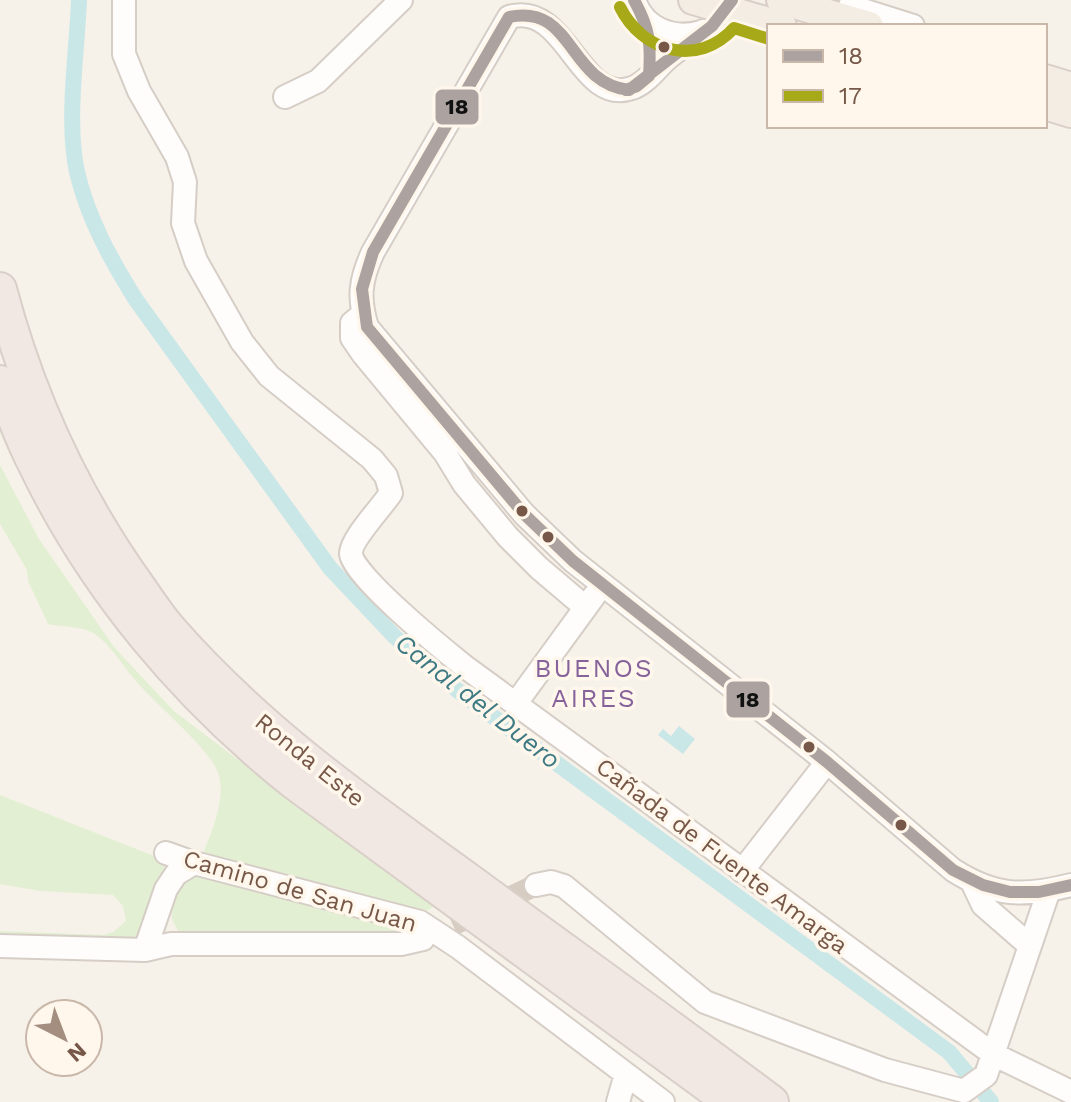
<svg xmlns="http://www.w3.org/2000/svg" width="1071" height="1102" font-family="'Work Sans',sans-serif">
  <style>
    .green { fill: #e3efd3 }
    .water { fill: #cae7e8 }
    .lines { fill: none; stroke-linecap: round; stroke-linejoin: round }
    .canal { stroke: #cae7e8; stroke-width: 16 }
    .minor-tunnel { stroke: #d7ccc1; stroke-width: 22; stroke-dasharray: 22 11; stroke-linecap: butt }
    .minor-casing { stroke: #d6cec6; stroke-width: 26 }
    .major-casing { stroke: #d9cfc8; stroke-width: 32 }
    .highway-casing { stroke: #d9cfc8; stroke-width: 36 }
    .minor { stroke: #fefdfc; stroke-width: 22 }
    .major { stroke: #f3ede4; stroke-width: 28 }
    .highway { stroke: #f1e8e3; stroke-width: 32 }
    .bus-1-casing { stroke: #fff7eb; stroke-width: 18 }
    .bus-2-casing { stroke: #fff7eb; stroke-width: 18 }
    .bus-1 { stroke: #aca3a0; stroke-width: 12 }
    .bus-2 { stroke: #a8a919; stroke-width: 12 }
    .bus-dot { fill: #775848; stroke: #fff7eb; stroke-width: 3 }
    .labels { text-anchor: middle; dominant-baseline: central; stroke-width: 7; stroke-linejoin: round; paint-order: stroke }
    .street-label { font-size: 24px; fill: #775848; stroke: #fff7eb }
    .neighbourhood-label { font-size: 26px; letter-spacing: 2px; fill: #87639b; stroke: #fff7eb }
    .water-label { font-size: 26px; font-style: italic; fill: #3e7a84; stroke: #fff7eb }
    .line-badge { stroke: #fff7eb; stroke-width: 3 }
    .pale-badge-label { font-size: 22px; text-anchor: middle; font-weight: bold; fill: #111 }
  </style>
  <rect width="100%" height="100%" fill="#f7f2e9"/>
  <path class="green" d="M0,465L39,539L114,647L174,711L358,851L439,904L415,917L202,856C211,833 227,798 218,773C211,750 154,703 136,681C124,668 114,650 100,638C86,625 66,628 48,624L28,581L27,570L0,524Z
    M0,795L154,856L165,863L163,874L137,939L0,940V931L104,935L113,932L126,921L123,906L113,895L40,891L0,884Z
    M188,873L399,921V934L178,931L172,919L170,899Z"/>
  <path class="water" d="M679,726L695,739L683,754L658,735L663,729L671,736Z"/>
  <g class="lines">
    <path class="canal" d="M79,0C77,52 66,121 77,172C88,219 111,260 136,300L330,568L395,637L457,690L949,1052L991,1102"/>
    <path class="minor-tunnel" d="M423,939L536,885"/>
    <g class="minor-casing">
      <path id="minor" d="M124,0V54L139,91L177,157L185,182L183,223L196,261L242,342L269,376L372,459L386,476L391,493C382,507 350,540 351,554C353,576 444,650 464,666L993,1054L1071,1092
        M634,0C644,29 673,40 701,32
        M850,6L913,26
        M703,31C692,40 680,48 669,57C657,67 647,83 632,88C579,107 567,0 509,17L373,252C360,280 358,298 367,327L524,514L573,561L827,762L953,870C995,897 1024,897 1071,885
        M285,97L318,81L401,0
        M363,314L352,323V338L363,354L445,453L464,484L508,537L539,568L585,607
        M516,703L594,596
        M166,853L194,863L420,922L458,947L663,1102
        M742,871L827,762
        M972,882L983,905L1029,945
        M536,885L551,882L564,886L705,1002L885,1070L964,1091L986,1075L1049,890
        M0,946L145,950L171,944H401L423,939
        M145,950L166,889L176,874L194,863
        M618,1102L626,1074"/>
    </g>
    <g class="major-casing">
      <path id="major" d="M693,0L782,26
        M781,0L869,26
        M1045,79L1071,87
        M1045,105L1071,113"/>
    </g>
    <g class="highway-casing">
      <path id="highway" d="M0,289C28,395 73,494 137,584C147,598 157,614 169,628C257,729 361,802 469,880C570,954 672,1027 772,1102
        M0,382C11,409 20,436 33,461C93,587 184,695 293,782L730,1102"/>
    </g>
    <use href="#minor" class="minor"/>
    <use href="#major" class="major"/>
    <use href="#highway" class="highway"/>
    <g class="bus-1-casing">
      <path id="bus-1" d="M732,0L712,26L629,90C567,83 574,3 509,17L373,252L362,289L367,327L524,514L573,561L827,762L953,870L983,885L1010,892H1039L1071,885
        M626,90L637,86L649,76C651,44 650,29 634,0"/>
    </g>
    <g class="bus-2-casing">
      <path id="bus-2" d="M620,7C642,52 698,68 734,28L769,39"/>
    </g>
    <use href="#bus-1" class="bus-1"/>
    <use href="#bus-2" class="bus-2"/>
  </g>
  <g class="bus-dot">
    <circle cx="664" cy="47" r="7"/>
    <circle cx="522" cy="511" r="7"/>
    <circle cx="548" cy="537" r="7"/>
    <circle cx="809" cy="747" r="7"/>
    <circle cx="901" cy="825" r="7"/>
  </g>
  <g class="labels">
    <g class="street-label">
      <text transform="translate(310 760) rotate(39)">Ronda Este</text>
      <text transform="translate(722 856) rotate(37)">Cañada de Fuente Amarga</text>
      <text transform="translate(300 891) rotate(16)">Camino de San Juan</text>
    </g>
    <g class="neighbourhood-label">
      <text x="594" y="668">BUENOS<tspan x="594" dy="30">AIRES</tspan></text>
    </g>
    <g class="water-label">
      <text transform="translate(478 701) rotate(38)">Canal del Duero</text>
    </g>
  </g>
  <g class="line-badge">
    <rect x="434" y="88" width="46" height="38" rx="8" fill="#aca3a0"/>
    <rect x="725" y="680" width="46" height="39" rx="8" fill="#aca3a0"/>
  </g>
  <g class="pale-badge-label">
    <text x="457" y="114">18</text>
    <text x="748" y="707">18</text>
  </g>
  <rect x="767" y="24" width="280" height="104" fill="#fff7eb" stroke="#c9b7aa" stroke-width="2"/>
  <rect x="783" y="50" width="40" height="12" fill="#aca3a0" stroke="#c9b7aa" stroke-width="2"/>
  <text x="839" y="64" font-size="24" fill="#775848">18</text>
  <rect x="783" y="90" width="40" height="12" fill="#a8a919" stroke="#c9b7aa" stroke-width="2"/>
  <text x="839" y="104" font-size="24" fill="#775848">17</text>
  <g transform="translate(64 1038) rotate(138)"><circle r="38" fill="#fff7eb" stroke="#c9b7aa" stroke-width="2"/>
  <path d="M0-6L14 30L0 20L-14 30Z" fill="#a48e80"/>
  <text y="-12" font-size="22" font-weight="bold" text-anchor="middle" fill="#775848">N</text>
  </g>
</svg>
